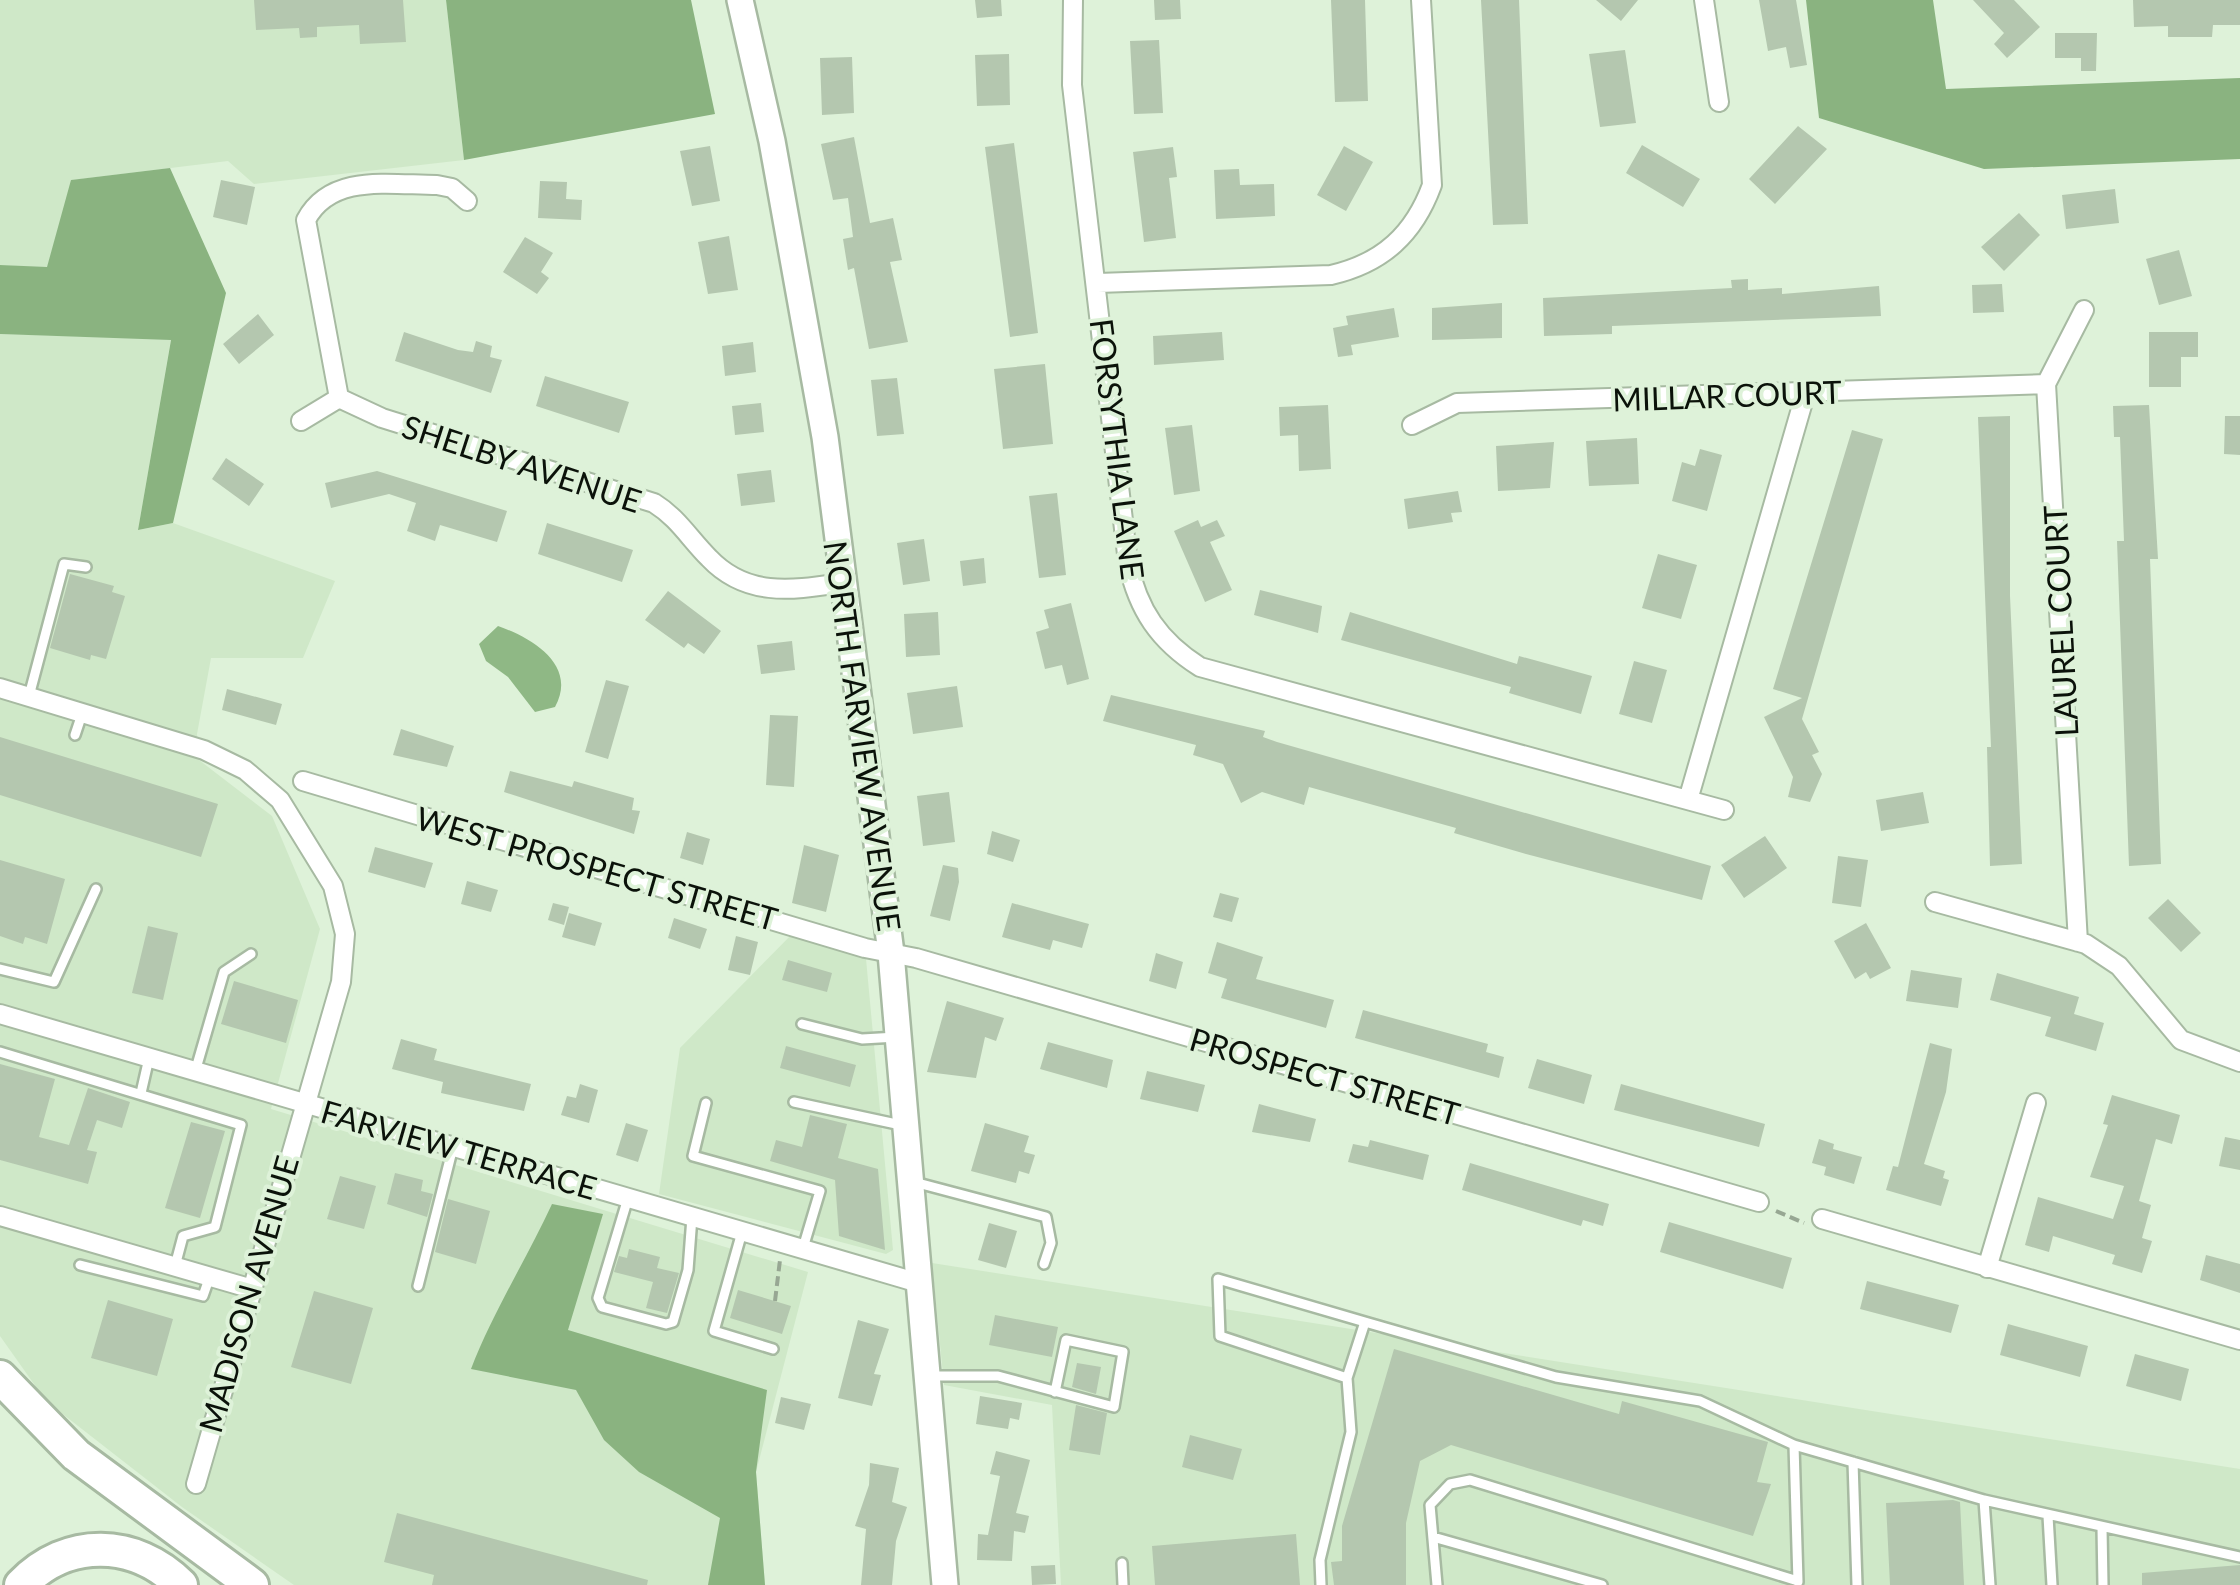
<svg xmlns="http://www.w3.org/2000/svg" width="2240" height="1585" font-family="Lato,sans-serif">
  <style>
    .built { fill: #cfe8c8 }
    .forest { fill: #8ab380 }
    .water { fill: #8fb885 }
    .building { fill: #b4c7af }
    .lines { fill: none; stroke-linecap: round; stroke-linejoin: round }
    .lane-casing { stroke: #a7baa2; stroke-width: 14 }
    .street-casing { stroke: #a7baa2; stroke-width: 22 }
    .secondary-casing { stroke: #a7baa2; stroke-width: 30 }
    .highway-casing { stroke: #a7baa2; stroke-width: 38 }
    .path { stroke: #97a793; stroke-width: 4; stroke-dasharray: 10 5; stroke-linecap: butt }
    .lane { stroke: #fff; stroke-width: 9 }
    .street { stroke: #fff; stroke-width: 18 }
    .secondary { stroke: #fff; stroke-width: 25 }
    .highway { stroke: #fff; stroke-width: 32 }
    .labels { text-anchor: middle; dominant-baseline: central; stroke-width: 8; stroke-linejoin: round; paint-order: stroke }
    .street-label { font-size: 32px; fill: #0b120a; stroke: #def2d9 }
  </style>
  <rect width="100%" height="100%" fill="#def2d9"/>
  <path class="built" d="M0,0H446L464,160L254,184L228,161L72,180L47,268L0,265Z
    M0,334L171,339L138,530L173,523L335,581L303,658H211L197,734L199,760L272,816L320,929L271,1109L808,1272L756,1472L765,1585H294L182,1507L46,1401L0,1336Z
    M798,928L865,948L893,1250L886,1254L659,1194L680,1048Z
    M932,1263L2240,1469V1585H1061L1052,1405L944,1385Z"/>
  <path class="forest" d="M446,0H691L715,114L464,160Z
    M1806,0H1933L1946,89L2240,78V159L1984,169L1819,118Z
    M170,168L226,293L173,523L138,530L171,340L0,334V265L47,267L71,180Z
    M552,1204L603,1214L568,1330L767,1390L756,1472L765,1585H708L720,1518L639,1472L604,1440L576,1390L471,1369C493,1312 526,1260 552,1204Z"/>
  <path class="water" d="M498,626C532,638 578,665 555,707L535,712L508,677L486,661L479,644Z"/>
  <path class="building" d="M254,0H403L406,42L360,44L359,25L317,27V37L300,38L299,28L256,30Z
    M975,0H1001L1002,16L977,18Z
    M1154,0H1180L1181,19L1155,20Z
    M1331,0H1365L1368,101L1335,102Z
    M1481,0H1519L1528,224L1493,225Z
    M1596,0H1638L1621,21Z
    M1759,0H1796L1807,65L1790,68L1786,47L1768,51Z
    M1973,0H2014L2040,27L2007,58L1994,44L2004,33Z
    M2133,0H2240V25H2213L2212,37H2168V26L2134,27Z
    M2055,33H2097L2096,71H2081V58H2055Z
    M1159,40L1163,113L1134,114L1130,41Z
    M1625,50L1636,123L1600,127L1589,54Z
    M1009,54L1010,105L977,106L975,55Z
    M852,57L854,113L822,115L820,58Z
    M1798,126L1827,149L1775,204L1749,179Z
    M854,137L870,223L893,218L902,260L890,262L908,342L869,349L854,268L848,270L843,239L853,237L848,198L833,200L821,144Z
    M1014,143L1038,333L1010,337L985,147Z
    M1642,145L1700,179L1683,207L1626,173Z
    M710,146L720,201L692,206L680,151Z
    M1344,146L1373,162L1346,211L1317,195Z
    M1173,147L1177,177L1169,178L1176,238L1144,242L1133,152Z
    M1239,169L1240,185L1274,184L1275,216L1216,219L1214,170Z
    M221,180L255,187L247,225L213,217Z
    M540,181L567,182L566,199L582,200L581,220L538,218Z
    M2115,189L2119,223L2066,229L2062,195Z
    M2019,213L2040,235L2004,271L1981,247Z
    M729,236L738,290L708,294L698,242Z
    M525,237L553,253L541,272L549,278L537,294L503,272Z
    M2179,250L2192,296L2159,305L2146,259Z
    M1748,279V290L1782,288V294L1879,286L1881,316L1612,326V334L1544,336L1543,298L1732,288L1731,280Z
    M2002,284L2004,312L1973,313L1972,285Z
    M1502,303V338L1432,340V308Z
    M1394,308L1399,337L1351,345L1353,355L1338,357L1333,328L1348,325L1346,316Z
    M258,314L274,335L239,364L223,344Z
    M404,332L458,350L473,352L476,341L492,346L490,357L502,360L491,393L395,361Z
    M1222,332L1224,360L1154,365L1153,336Z
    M2149,332H2198V357H2181V387H2149Z
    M753,342L756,372L725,376L722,346Z
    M1045,364L1053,444L1003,449L994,369Z
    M545,376L629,402L619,433L536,406Z
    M897,378L904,434L877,436L871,380Z
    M761,403L764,432L735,435L732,406Z
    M1328,405L1331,469L1299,471L1298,435L1280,436L1279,407Z
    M2149,405L2158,559H2150L2161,864L2129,866L2117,541H2124L2120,437H2114L2113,406Z
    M2010,416V596L2022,864L1990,866L1987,747H1991L1978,417Z
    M2225,416H2240V455L2224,454Z
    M1192,425L1200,491L1174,495L1165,428Z
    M1852,430L1883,439L1802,719L1819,752L1812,755L1822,774L1810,802L1788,797L1793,777L1764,717L1802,698L1773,689Z
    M1637,438L1639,484L1589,486L1586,441Z
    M1554,442L1550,488L1498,491L1496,446Z
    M1700,449L1722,455L1707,511L1672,501L1682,462L1695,466Z
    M226,458L264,484L249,506L212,479Z
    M771,470L775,502L741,506L737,474Z
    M377,471L507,511L497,542L440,525L435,541L407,531L416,503L389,494L331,508L325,483Z
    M1458,491L1462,512L1451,513L1453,522L1408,529L1404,499Z
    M1057,493L1066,575L1039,578L1029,496Z
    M1198,520L1201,527L1217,520L1225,536L1210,542L1232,590L1205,602L1174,531Z
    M547,523L633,550L622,582L538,554Z
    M924,539L930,581L903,585L897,543Z
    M1658,554L1697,565L1681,619L1642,608Z
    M984,558L986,583L963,586L960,561Z
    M70,574L114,586L112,592L125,596L106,659L91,655L90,660L50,648Z
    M1260,590L1322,606L1318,633L1254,615Z
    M668,591L721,631L704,654L688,643L684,648L645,620Z
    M1071,603L1089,679L1067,685L1062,665L1045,669L1036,632L1049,628L1044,610Z
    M938,612L940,655L906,657L904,614Z
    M1350,612L1517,664L1519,656L1592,676L1581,714L1509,693L1511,687L1341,640Z
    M792,641L795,670L761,674L757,645Z
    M1634,661L1667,670L1652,723L1619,714Z
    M606,680L629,686L608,759L585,752Z
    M957,686L963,727L913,734L907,693Z
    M227,689L282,704L276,725L222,710Z
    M1111,695L1265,731L1263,737L1277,742L1711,866L1702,900L1526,854L1454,833L1456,828L1309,787L1304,805L1262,792L1241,803L1223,764L1193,755L1196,745L1103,721Z
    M770,715L798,716L794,787L766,785Z
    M401,729L454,746L447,767L393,755Z
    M0,737L218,804L201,857L0,795Z
    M510,771L572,787L574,781L634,798L632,810L640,811L634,834L504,792Z
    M949,792L955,842L923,846L917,796Z
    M1923,792L1929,823L1881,831L1876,800Z
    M992,831L1020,840L1013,862L987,854Z
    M687,832L710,839L703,865L680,858Z
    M1765,836L1787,868L1744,898L1721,865Z
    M804,845L839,855L826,912L792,903Z
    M375,847L433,863L425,888L368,872Z
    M1838,856L1868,860L1861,907L1832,903Z
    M0,860L65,879L47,944L25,937L23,944L0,936Z
    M943,865L958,868L959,882L950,921L930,916Z
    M467,881L498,890L491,912L461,904Z
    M1220,893L1239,898L1232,922L1213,917Z
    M2168,899L2201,933L2181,952L2148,918Z
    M553,903L569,907L564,925L548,920Z
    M1012,903L1089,924L1082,948L1053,940L1050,950L1002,937Z
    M569,913L602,923L595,946L562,937Z
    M674,918L707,929L700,949L668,938Z
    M1866,923L1891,968L1870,979L1866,972L1855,979L1834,941Z
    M148,926L178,933L163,1000L132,993Z
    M736,936L758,942L750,975L728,970Z
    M1217,942L1263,957L1256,979L1334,1000L1326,1028L1221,998L1227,979L1208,973Z
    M1156,953L1183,962L1176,989L1149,981Z
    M788,960L832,973L827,992L782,980Z
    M1911,970L1962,978L1958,1008L1906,1001Z
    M1997,973L2079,997L2074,1014L2104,1023L2096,1051L2045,1036L2051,1017L1990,1000Z
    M234,981L298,1000L286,1043L221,1024Z
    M947,1001L1004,1018L996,1041L985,1037L976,1078L927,1072Z
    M1363,1010L1488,1044L1486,1052L1504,1057L1499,1078L1355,1038Z
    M401,1039L437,1049L434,1060L531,1084L524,1111L441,1093L443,1082L392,1069Z
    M1048,1042L1113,1060L1107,1088L1040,1069Z
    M1930,1043L1952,1049L1946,1092L1924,1164L1945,1171L1943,1178L1949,1180L1941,1206L1886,1190L1893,1166L1898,1167Z
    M786,1046L856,1065L850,1087L780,1068Z
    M1537,1059L1592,1075L1584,1104L1528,1088Z
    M0,1064L55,1079L39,1137L69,1145L88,1088L130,1102L122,1128L97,1120L87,1150L97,1152L88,1184L0,1160Z
    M1147,1071L1205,1085L1198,1112L1140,1099Z
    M580,1084L598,1090L589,1123L561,1115L567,1096L576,1098Z
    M1621,1084L1765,1124L1759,1147L1614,1110Z
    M2112,1095L2180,1115L2172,1144L2156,1139L2139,1201L2151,1205L2142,1238L2152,1241L2142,1273L2112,1264L2115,1255L2053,1236L2049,1252L2025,1245L2038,1197L2113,1219L2124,1186L2090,1177L2108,1125L2103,1124Z
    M1259,1104L1316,1119L1310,1142L1252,1132Z
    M810,1115L847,1124L838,1158L878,1169L885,1250L839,1236L835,1180L770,1161L776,1140L802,1147Z
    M191,1122L225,1131L200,1218L165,1208Z
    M626,1123L648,1130L638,1162L616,1155Z
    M985,1123L1029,1136L1024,1152L1035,1155L1029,1174L1019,1171L1016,1183L971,1171Z
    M2225,1137L2240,1140V1170L2219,1166Z
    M1819,1139L1834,1144L1833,1149L1862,1157L1854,1184L1824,1175L1826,1167L1812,1163Z
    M1370,1140L1429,1155L1423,1180L1348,1162L1353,1144L1368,1147Z
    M1470,1163L1609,1204L1603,1226L1583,1220L1581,1226L1462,1190Z
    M395,1173L423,1180L421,1191L433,1194L427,1217L387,1204Z
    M340,1176L376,1186L364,1229L327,1219Z
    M448,1199L490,1211L476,1264L435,1252Z
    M1669,1222L1792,1258L1783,1289L1660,1252Z
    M989,1223L1017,1231L1006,1268L978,1260Z
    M629,1249L660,1257L657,1268L679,1273L667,1313L646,1308L653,1282L614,1272L619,1256L627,1258Z
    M2206,1255L2240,1264V1293L2200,1280Z
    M1867,1281L1959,1305L1951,1333L1860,1309Z
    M738,1290L791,1306L782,1334L730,1318Z
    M314,1291L373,1308L351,1384L291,1367Z
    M108,1300L173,1319L157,1376L91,1358Z
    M995,1315L1058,1327L1052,1357L989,1345Z
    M858,1320L889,1329L874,1374L881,1375L872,1406L838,1398Z
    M2008,1324L2088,1346L2080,1377L2000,1355Z
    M1394,1349L1619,1414L1622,1401L1768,1442L1757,1482L1771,1484L1753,1536L1451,1445L1420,1461L1406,1523V1585H1334L1331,1562L1342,1561V1526Z
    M2135,1354L2189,1369L2181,1401L2126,1386Z
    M1077,1363L1101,1367L1096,1394L1072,1387Z
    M980,1396L1022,1403L1019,1420L1010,1418L1008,1429L976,1424Z
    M781,1397L811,1404L804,1430L775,1423Z
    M1076,1405L1107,1413L1100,1455L1069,1450Z
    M1190,1435L1242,1449L1233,1480L1182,1467Z
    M996,1451L1030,1460L1016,1513L1029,1516L1025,1533L1014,1531L1012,1561L977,1560L978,1534L988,1535L1000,1476L990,1474Z
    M870,1463L899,1468L892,1502L907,1507L896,1541L892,1585H861L866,1529L855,1526L869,1485Z
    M1953,1500L1960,1502L1964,1585H1890L1886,1503Z
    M397,1513L648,1580L647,1585H432L434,1575L384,1562Z
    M1296,1534L1300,1585H1155L1152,1546Z
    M1055,1565L1056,1584L1032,1585L1031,1566Z
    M2240,1565V1585H2142V1573Z"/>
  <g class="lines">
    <g class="lane-casing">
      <path id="lane" d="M29,696L64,564L86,567
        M75,735L82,714
        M0,969L54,982L96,889
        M802,1024L862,1039L897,1037
        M0,1052L241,1125L215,1227L183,1236L175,1266
        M195,1072L224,972L251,954
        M141,1093L149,1058
        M794,1102L901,1125
        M706,1103L693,1156L820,1191L803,1248
        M914,1182L1046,1217L1051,1243L1044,1264
        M628,1198L598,1298L602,1307L666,1324L673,1322L688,1270L692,1217
        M742,1232L714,1331L773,1349
        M80,1265L203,1296L210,1276
        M418,1286L453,1147
        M1365,1322L1556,1377L1700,1401L1794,1445L1984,1500
        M930,1376H998L1114,1407L1123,1352L1066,1340L1055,1392
        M1794,1445L1798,1582
        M1853,1462L1857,1585
        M2048,1516L2052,1585
        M2102,1528L2103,1585
        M1433,1537L1602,1585
        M1122,1563L1123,1585
        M1321,1585L1320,1560L1351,1432L1347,1378L1365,1322L1218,1279L1220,1336L1347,1378
        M1437,1585L1430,1505L1450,1484L1470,1480L1798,1581
        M1990,1585L1984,1500L2240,1557"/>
    </g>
    <g class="street-casing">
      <path id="street" d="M1073,0L1072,85L1128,563C1138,610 1159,641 1200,667L1724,810
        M1704,0L1719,102
        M1098,283L1331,275C1383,263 1414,234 1432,185L1421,0
        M339,398L306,220C331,173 390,185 437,185L452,188L467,201
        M301,421L339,398L382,418L654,503C678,518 689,538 709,558C747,598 793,590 841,583
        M1412,425L1457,403L2046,384
        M0,688L204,750L245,770L280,800L333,886L345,934L341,982L196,1484
        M303,781L865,948L916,958L1759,1202
        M1688,800L1805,395
        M1935,902L2086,944L2119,966L2181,1040L2240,1062
        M2078,942L2046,384L2084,310
        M0,1014L919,1283
        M0,1216L249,1288
        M1822,1219L2240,1340
        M1987,1268L2036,1103"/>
    </g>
    <g class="secondary-casing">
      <path id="secondary" d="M740,0L772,141L825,437L891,953L945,1585"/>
    </g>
    <g class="highway-casing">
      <path id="highway" d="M0,1377L76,1455L252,1585
        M21,1585C67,1537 135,1539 181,1585"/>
    </g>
    <path class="path" d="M1776,1211L1804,1223
      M775,1301L780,1260"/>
    <use href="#lane" class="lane"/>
    <use href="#street" class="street"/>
    <use href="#secondary" class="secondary"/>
    <use href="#highway" class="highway"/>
  </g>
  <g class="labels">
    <g class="street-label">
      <text transform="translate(1727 395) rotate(-2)">MILLAR COURT</text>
      <text transform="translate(1118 449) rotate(83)">FORSYTHIA LANE</text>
      <text transform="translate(522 463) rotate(18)">SHELBY AVENUE</text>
      <text transform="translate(2060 621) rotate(-93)">LAUREL COURT</text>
      <text transform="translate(863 736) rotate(82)">NORTH FARVIEW AVENUE</text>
      <text transform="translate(597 868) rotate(16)">WEST PROSPECT STREET</text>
      <text transform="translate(1325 1076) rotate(16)">PROSPECT STREET</text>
      <text transform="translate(459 1149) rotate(16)">FARVIEW TERRACE</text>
      <text transform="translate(248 1294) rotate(-74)">MADISON AVENUE</text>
    </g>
  </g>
</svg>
